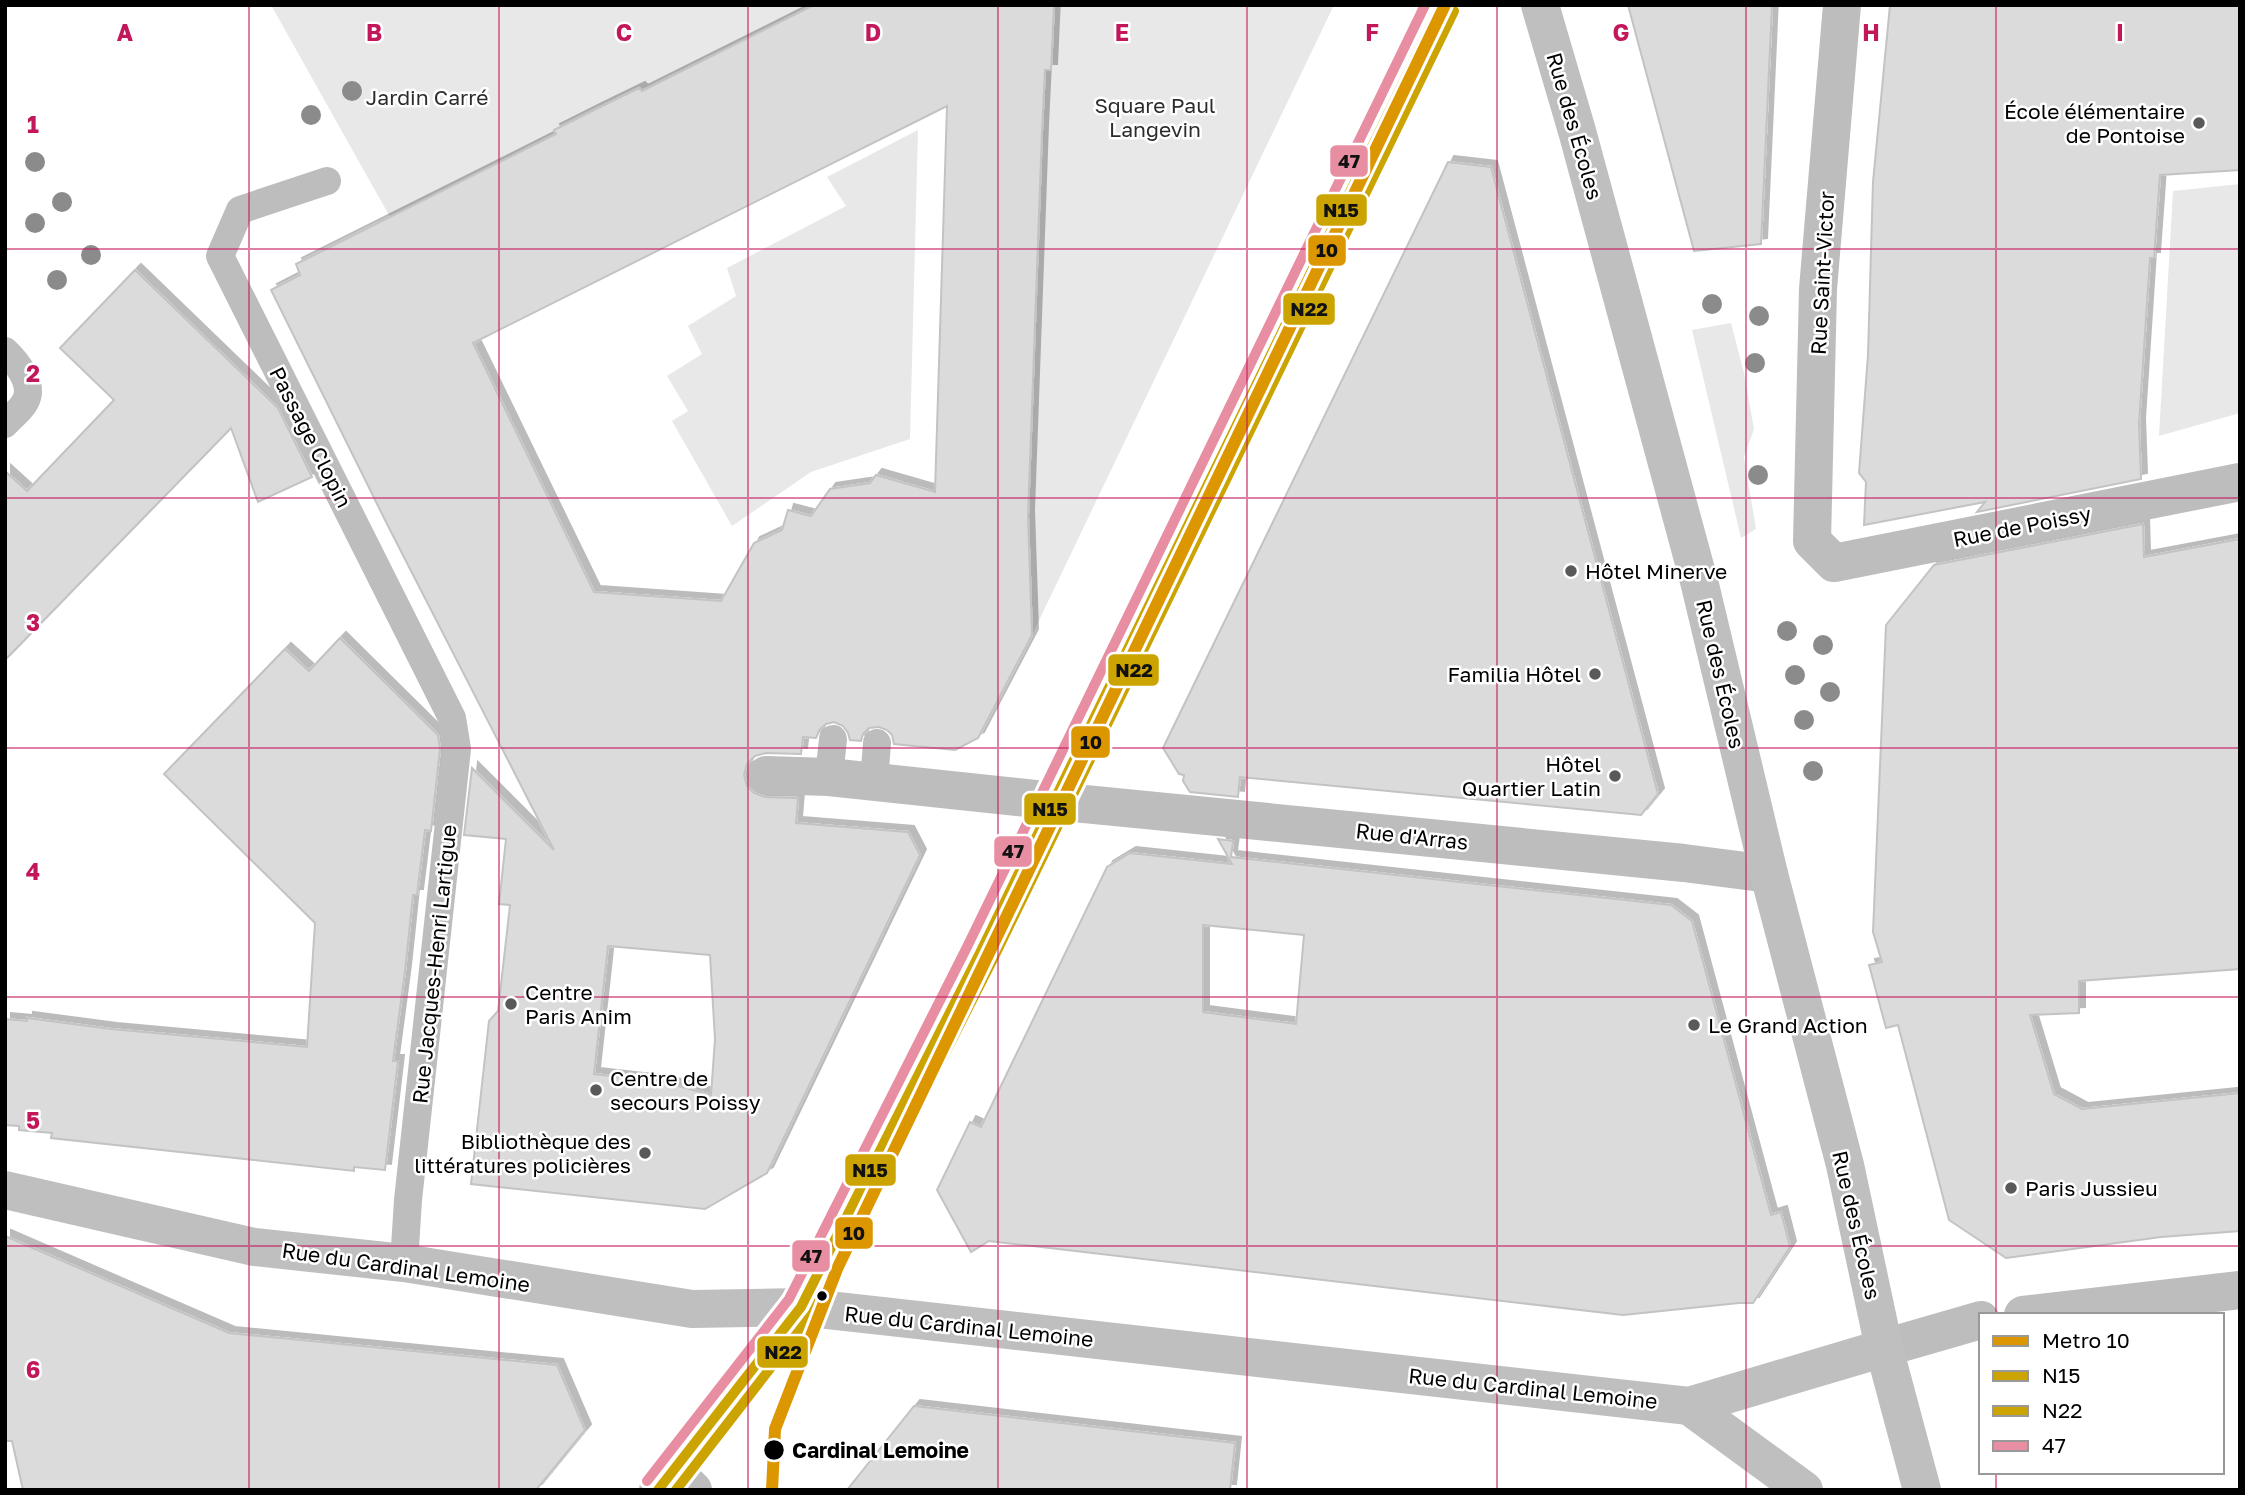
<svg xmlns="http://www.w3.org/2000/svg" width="2245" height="1495" font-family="'Golos Text',sans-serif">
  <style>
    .green { fill: #e8e8e8 }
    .building { fill: #dbdbdb; stroke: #c3c3c3; stroke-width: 2; fill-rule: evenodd; filter: url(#shadow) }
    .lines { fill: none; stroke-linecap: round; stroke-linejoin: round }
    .lane { stroke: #bdbdbd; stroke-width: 28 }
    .street { stroke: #bdbdbd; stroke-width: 38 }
    .secondary { stroke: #bfbfbf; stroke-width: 38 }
    .bus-1-casing { stroke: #fff; stroke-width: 16 }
    .bus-2-casing { stroke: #fff; stroke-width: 16 }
    .bus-3-casing { stroke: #fff; stroke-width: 16 }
    .bus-1 { stroke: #cca402; stroke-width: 10 }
    .bus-2 { stroke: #cca402; stroke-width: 10 }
    .bus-3 { stroke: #e88ea2; stroke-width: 10 }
    .metro-1-casing { stroke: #fff; stroke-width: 18 }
    .metro-1 { stroke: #dc9600; stroke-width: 12 }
    .tree { fill: #8b8b8b }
    .grid { fill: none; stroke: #c2185b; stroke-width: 2; stroke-opacity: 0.55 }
    .poi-dot { fill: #595959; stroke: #fff; stroke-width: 2.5 }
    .bus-dot { fill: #000; stroke: #fff; stroke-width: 2.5 }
    .labels { text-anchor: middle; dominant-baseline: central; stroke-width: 5; stroke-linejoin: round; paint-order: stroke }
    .park-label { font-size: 21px; fill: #2c2c2c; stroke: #fff }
    .poi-label { font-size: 21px; fill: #000; stroke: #fff; text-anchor: start }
    .street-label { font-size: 21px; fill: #000; stroke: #fff }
    .stop-label { font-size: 21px; font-weight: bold; fill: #000; stroke: #fff; text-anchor: start }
    .grid-label { font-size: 23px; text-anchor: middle; font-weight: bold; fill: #c2185b; stroke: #fff; stroke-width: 5; stroke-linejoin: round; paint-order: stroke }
    .line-badge { stroke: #fff; stroke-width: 2.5 }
    .pale-badge-label { font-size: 19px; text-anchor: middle; font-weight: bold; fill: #111 }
  </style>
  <defs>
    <filter id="shadow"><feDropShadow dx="6" dy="-6" stdDeviation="0" flood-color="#0004"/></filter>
  </defs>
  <rect width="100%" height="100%" fill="#fff"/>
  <path class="green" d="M271,5H814L642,91L639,88L554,130L556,134L390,217Z
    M1054,5H1334L1032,635L1028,516L1044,70H1051Z
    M918,130L910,439L811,472L732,526L672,421L688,411L667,376L702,354L688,326L736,296L727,268L846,206L827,177Z
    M2240,184V413L2159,436L2173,191Z
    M1731,323L1744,373L1754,429L1744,457L1756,529L1741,538L1692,330Z"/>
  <path class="building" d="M814,5H1054L1051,70H1045L1042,131L1028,516L1032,635L978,738L955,750L894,744L892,735L887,730L879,727L869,728L863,734L861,741L850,740L848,733L843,726L834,722L826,724L820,729L816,738L803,737L801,754L766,753L755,756L747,764L744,775L747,786L754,793L765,797L798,798L796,823L908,832L920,855L767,1173L705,1209L471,1184L489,1021L498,1011L510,905L499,904L506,839L464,835L472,768L554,850L387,524L271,290L300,275L296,264L556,134L554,130L598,108L639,88L642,91ZM947,106L935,492L876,475L870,483L830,489L811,516L788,510L782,530L754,543L721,601L594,592L473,343ZM608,946L710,955L715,1039L711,1095L664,1082L594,1074Z
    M1628,5H1772L1761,244L1694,251Z
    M1890,5H2240V170L2160,175L2154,258H2150L2139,424L2141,479L1977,512L1985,502L1864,525L1866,482L1859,473L1868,355L1873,182Z
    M1448,162L1491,167L1658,794L1641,815L1240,777L1238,797L1190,792L1183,781L1184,775L1179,774L1163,748Z
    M135,270L278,408L312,477L258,502L231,428L5,660V471L27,491L114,400L60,348Z
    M2143,524L2144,557L2240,539V969L2079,981V1013L2030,1015L2054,1094L2082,1109L2240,1093V1231L2161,1237L2006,1258L1949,1220L1898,1025L1886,1028L1869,965L1882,962L1873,932L1886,625L1934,565Z
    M340,638L438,735L440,749L431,831L425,830L417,895H413L405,971L393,1061H398L385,1170L354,1167V1171L51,1138L52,1133L19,1130V1126L5,1125V1019L27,1021V1018L111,1029L307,1047L315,923L164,774L285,649L309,671Z
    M1218,839L1233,841L1231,857L1671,905L1692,921L1771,1215L1781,1212L1790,1247L1753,1303H1739L1623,1315L989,1241L971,1252L937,1190L970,1122L981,1127L1107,867L1130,853L1232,864ZM1203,925L1304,935L1296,1024L1203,1012Z
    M5,1236L229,1333L557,1365L585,1430L536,1490H23L12,1441H5Z
    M914,1406L1235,1443L1230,1490H847Z"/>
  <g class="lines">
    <path class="lane" d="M327,181L240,210L220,256L452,718L457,749L408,1200L404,1263
      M5,351C17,362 35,385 25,402C21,410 11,417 5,424
      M829,777L833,739
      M874,782L877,743"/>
    <path class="street" d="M1842,5L1818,289L1812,541L1834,563L2240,482
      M766,775L829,777L1054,801L1684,863L1769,874
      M2023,1315L2240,1290
      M1884,1348L1981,1320
      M673,1471L693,1490"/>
    <path class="secondary" d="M1540,5L1577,131L1700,585L1769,874L1845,1165L1884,1348L1922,1490
      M5,1190L254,1247L404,1263L692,1309L801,1307L1689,1406L1884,1348
      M1689,1406L1804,1490
      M658,1490L801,1307L980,953L1441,5"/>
    <g class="bus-1-casing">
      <path id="bus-1" d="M658,1490L801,1307L980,953L1441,5"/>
    </g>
    <g class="bus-2-casing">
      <path id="bus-2" d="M676,1490L813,1313L993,959L1454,11"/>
    </g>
    <g class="bus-3-casing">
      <path id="bus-3" d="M647,1481L789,1299L967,947L1425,5"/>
    </g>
    <use href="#bus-1" class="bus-1"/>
    <use href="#bus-2" class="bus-2"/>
    <use href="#bus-3" class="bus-3"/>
    <g class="metro-1-casing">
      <path id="metro-1" d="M772,1490L775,1429L837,1269L1445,5"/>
    </g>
    <use href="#metro-1" class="metro-1"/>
  </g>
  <g class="tree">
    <circle cx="352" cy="91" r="10"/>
    <circle cx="311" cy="115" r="10"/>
    <circle cx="35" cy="162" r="10"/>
    <circle cx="62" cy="202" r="10"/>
    <circle cx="35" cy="223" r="10"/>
    <circle cx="91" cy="255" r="10"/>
    <circle cx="57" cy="280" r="10"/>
    <circle cx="1712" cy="304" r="10"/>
    <circle cx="1759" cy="316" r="10"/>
    <circle cx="1755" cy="363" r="10"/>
    <circle cx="1758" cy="475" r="10"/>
    <circle cx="1787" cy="631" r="10"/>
    <circle cx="1823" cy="645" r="10"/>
    <circle cx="1795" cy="675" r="10"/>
    <circle cx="1830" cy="692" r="10"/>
    <circle cx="1804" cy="720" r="10"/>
    <circle cx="1813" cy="771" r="10"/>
  </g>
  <path class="grid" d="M249,5V1490M499,5V1490M748,5V1490M998,5V1490M1247,5V1490M1497,5V1490M1746,5V1490M1996,5V1315M5,249H2240M5,498H2240M5,748H2240M5,997H2240M5,1246H2240M1996,1472V1490"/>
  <g class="poi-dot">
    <circle cx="2199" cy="123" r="7"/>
    <circle cx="1571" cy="571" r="7"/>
    <circle cx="1595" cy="674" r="7"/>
    <circle cx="1615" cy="776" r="7"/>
    <circle cx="511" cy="1004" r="7"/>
    <circle cx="1694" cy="1025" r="7"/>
    <circle cx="596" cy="1090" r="7"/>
    <circle cx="645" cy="1153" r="7"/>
    <circle cx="2011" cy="1188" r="7"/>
  </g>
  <g class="bus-dot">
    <circle cx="822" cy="1296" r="6"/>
    <circle cx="774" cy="1450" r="11"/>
  </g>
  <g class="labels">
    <g class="park-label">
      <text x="427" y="97">Jardin Carré</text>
      <text x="1155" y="105">Square Paul<tspan x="1155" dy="24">Langevin</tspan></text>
    </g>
    <g class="poi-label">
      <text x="2185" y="111" text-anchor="end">École élémentaire<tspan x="2185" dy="24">de Pontoise</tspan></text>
      <text x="1585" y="571">Hôtel Minerve</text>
      <text x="1581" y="674" text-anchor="end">Familia Hôtel</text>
      <text x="1601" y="764" text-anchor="end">Hôtel<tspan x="1601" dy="24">Quartier Latin</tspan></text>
      <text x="525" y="992">Centre<tspan x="525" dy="24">Paris Anim</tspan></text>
      <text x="1708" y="1025">Le Grand Action</text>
      <text x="610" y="1078">Centre de<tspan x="610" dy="24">secours Poissy</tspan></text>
      <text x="631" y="1141" text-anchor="end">Bibliothèque des<tspan x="631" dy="24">littératures policières</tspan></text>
      <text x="2025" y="1188">Paris Jussieu</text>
    </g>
    <g class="street-label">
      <text transform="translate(1575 126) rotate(74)">Rue des Écoles</text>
      <text transform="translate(1822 273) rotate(-87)">Rue Saint-Victor</text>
      <text transform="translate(311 437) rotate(63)">Passage Clopin</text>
      <text transform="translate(2022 526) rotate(-11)">Rue de Poissy</text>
      <text transform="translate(1721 674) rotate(77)">Rue des Écoles</text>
      <text transform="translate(1412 836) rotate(6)">Rue d'Arras</text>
      <text transform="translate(434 964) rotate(-84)">Rue Jacques-Henri Lartigue</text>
      <text transform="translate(1857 1225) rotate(77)">Rue des Écoles</text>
      <text transform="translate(406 1267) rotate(8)">Rue du Cardinal Lemoine</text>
      <text transform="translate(969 1326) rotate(6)">Rue du Cardinal Lemoine</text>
      <text transform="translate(1533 1388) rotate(6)">Rue du Cardinal Lemoine</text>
    </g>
    <g class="stop-label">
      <text x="792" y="1450">Cardinal Lemoine</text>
    </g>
  </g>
  <g class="grid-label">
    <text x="125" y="41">A</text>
    <text x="374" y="41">B</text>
    <text x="624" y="41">C</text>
    <text x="873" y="41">D</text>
    <text x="1122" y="41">E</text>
    <text x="1372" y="41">F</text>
    <text x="1621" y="41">G</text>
    <text x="1871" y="41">H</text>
    <text x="2120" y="41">I</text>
    <text x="33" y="133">1</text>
    <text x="33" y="382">2</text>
    <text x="33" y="631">3</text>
    <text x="33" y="880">4</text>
    <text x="33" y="1129">5</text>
    <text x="33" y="1378">6</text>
  </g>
  <g class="line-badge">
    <rect x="1329" y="144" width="40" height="34" rx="7" fill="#e88ea2"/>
    <rect x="1315" y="193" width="53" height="34" rx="7" fill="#cca402"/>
    <rect x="1307" y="234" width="40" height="33" rx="7" fill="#dc9600"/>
    <rect x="1282" y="292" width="54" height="34" rx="7" fill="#cca402"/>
    <rect x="1107" y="653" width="53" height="34" rx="7" fill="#cca402"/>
    <rect x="1070" y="725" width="41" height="34" rx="7" fill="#dc9600"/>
    <rect x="1023" y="792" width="54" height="34" rx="7" fill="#cca402"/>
    <rect x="993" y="835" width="40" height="33" rx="7" fill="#e88ea2"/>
    <rect x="844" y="1153" width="53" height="34" rx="7" fill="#cca402"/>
    <rect x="834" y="1216" width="40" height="34" rx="7" fill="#dc9600"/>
    <rect x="791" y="1239" width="40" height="34" rx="7" fill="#e88ea2"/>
    <rect x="756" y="1335" width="53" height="34" rx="7" fill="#cca402"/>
  </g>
  <g class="pale-badge-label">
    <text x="1349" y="168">47</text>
    <text x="1341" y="217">N15</text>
    <text x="1327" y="257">10</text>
    <text x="1309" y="316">N22</text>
    <text x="1134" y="677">N22</text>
    <text x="1091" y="749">10</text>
    <text x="1050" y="816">N15</text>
    <text x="1013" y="858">47</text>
    <text x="870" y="1177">N15</text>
    <text x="854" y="1240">10</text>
    <text x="811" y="1263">47</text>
    <text x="783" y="1359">N22</text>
  </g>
  <rect width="2245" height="1495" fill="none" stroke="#000000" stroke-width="14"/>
  <rect x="1979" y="1313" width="245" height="161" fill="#ffffff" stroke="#999999" stroke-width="2"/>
  <rect x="1993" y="1336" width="35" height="10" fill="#dc9600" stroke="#999999" stroke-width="2"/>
  <text x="2042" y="1348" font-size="21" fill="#000000">Metro 10</text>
  <rect x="1993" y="1371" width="35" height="10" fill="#cca402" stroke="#999999" stroke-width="2"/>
  <text x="2042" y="1383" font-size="21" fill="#000000">N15</text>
  <rect x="1993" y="1406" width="35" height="10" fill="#cca402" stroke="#999999" stroke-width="2"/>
  <text x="2042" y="1418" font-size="21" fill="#000000">N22</text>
  <rect x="1993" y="1441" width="35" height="10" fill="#e88ea2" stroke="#999999" stroke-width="2"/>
  <text x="2042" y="1453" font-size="21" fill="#000000">47</text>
</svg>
